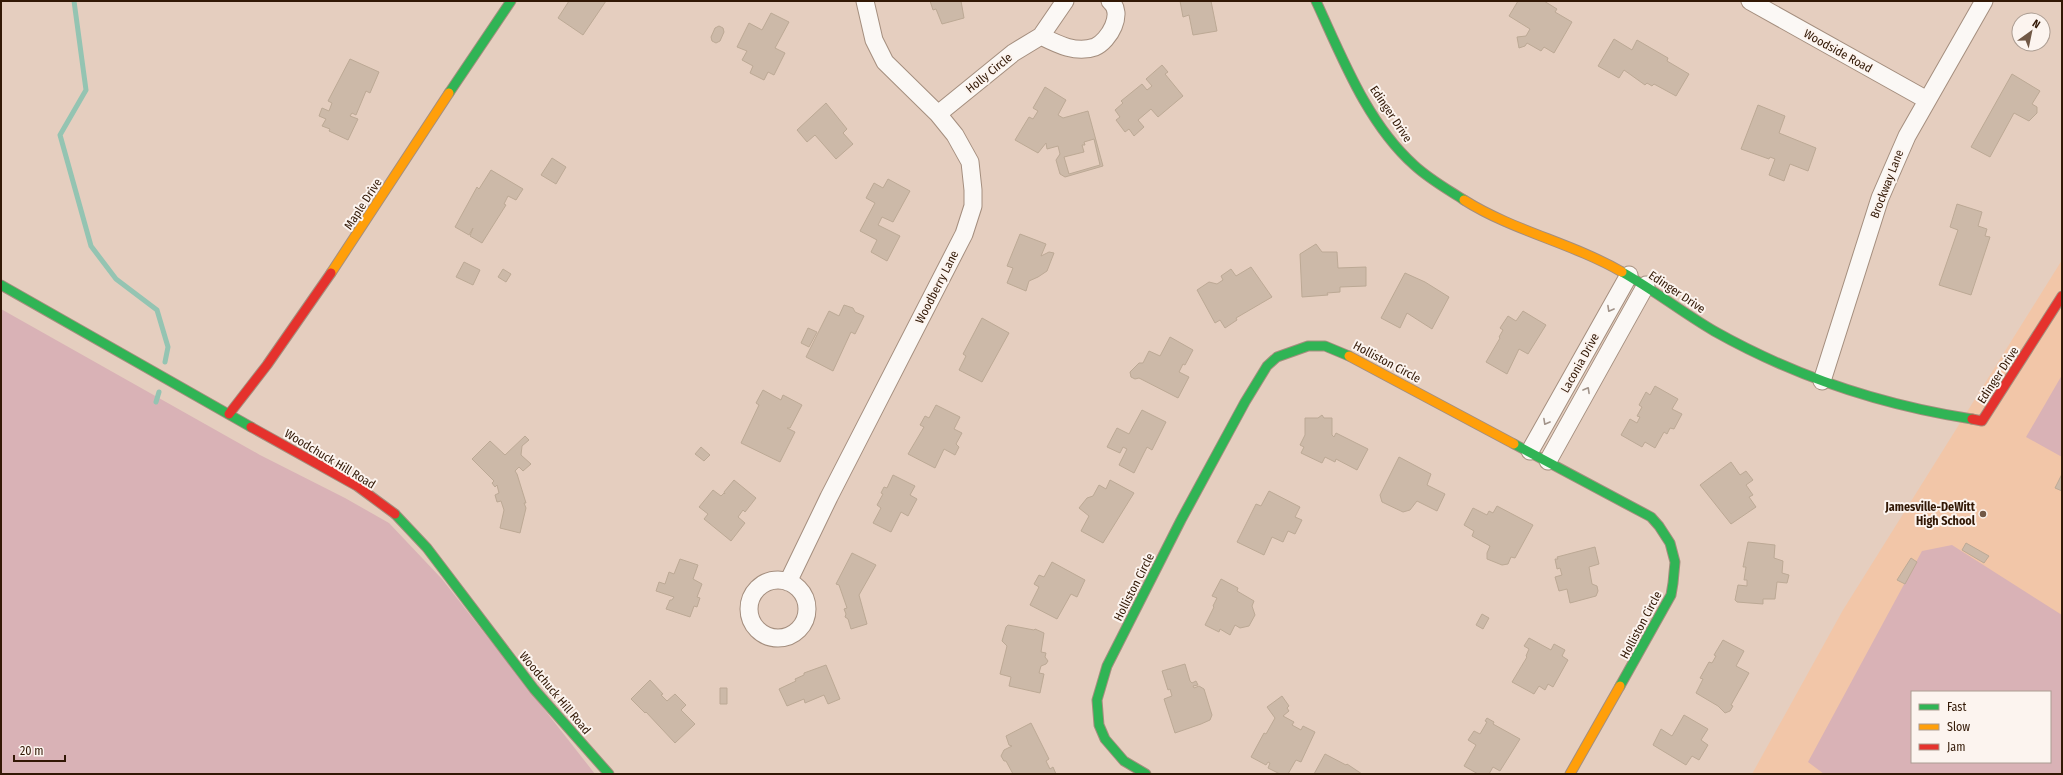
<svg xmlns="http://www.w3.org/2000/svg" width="2063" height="775" font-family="'Fira Sans Condensed',sans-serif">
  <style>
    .built { fill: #f2c6a8; fill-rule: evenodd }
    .green { fill: #d9b2b6; fill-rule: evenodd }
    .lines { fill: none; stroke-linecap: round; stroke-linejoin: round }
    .stream { stroke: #94c4b2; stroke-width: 5 }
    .building { fill: #ccb9a8; stroke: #bca995; fill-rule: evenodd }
    .street-casing { stroke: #a48e7e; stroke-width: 19 }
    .fast-casing { stroke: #a48e7e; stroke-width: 11 }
    .slow-casing { stroke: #a48e7e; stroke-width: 11 }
    .jam-casing { stroke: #a48e7e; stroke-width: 11 }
    .street { stroke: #fbf8f5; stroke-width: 17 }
    .fast { stroke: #30b455; stroke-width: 9 }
    .slow { stroke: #ff9f0a; stroke-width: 9 }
    .jam { stroke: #e5322d; stroke-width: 9 }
    .oneway { stroke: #a19389 }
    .poi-dot { fill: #715846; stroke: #fcf4ef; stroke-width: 1.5 }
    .labels { text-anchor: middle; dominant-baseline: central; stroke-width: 4; stroke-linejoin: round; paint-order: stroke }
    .street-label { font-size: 12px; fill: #321805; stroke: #fcf4ef }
    .poi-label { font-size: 12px; font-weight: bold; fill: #321805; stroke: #fcf4ef; text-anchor: end }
  </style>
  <rect width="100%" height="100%" fill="#e5cebf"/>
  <path class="built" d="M2062,260V774H1752L1843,610ZM1912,692H2050V762H1912Z"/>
  <path class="green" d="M1,309L260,455L345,498L389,523L442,579L595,774H1Z
    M2062,375V457L2026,437Z
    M1952,545L2062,615V774H1824L1808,762L1922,551ZM1912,692H2050V762H1912Z"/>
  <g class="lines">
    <path class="stream" d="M74,1L86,90L60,135L91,246L116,279L157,310L168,347L165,362
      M156,402L159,392"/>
  </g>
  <path class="building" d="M569,1H606L583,35L558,18Z
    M930,1H961L964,18L942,24L936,9L933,10Z
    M1180,1H1211L1217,31L1193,35L1189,15L1183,17Z
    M1518,1H1544L1557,9L1555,12L1572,22L1554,53L1544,47L1541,51L1527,43L1525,46L1519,48L1517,37L1526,36L1530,29L1509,16Z
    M771,13L789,22L775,48L785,53L774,75L768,72L764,80L750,73L753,66L742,60L747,51L737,47L749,23L762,30Z
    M719,26L723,28L724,32L720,41L716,43L712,41L711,37L715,28Z
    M1614,39L1632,50L1637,40L1668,58L1667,61L1689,74L1676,96L1654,84L1652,86L1647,83L1645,85L1624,70L1619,78L1598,66Z
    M350,59L379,72L370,93L366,91L356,115L352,113L350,116L358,119L348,140L329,131L330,129L322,126L326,119L319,116L322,108L329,111L332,103L328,101Z
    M1162,65L1168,72L1165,74L1183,96L1158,117L1151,109L1138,120L1144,127L1134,136L1129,129L1125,132L1116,120L1120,117L1115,110L1123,103L1121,101L1142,84L1147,90L1152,86L1146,79Z
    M2012,74L2040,91L2032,104L2037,107V113L2029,121L2014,113L1990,157L1971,147Z
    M1045,87L1066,100L1058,115L1063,118L1088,111L1103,166L1065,177L1060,174L1056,160L1060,154L1058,146L1047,149L1046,143L1038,153L1015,140L1029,117L1033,119L1038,111L1033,108ZM1094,139L1100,165L1069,174L1064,157L1084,152L1082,145H1085L1084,142Z
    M826,103L847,129L843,133L853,144L836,159L815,135L807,142L797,130Z
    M1758,105L1785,116L1779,133L1816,148L1808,171L1790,164L1784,181L1769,175L1775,159L1770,157L1769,159L1741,149Z
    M552,158L566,167L556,184L541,175Z
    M491,170L523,189L516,200L508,196L504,204L506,205L482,243L470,236L473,228L469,235L455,227L477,187L479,189Z
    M888,179L910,191L893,222L882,217L878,225L900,236L887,261L871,252L877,240L860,231L875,203L866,198L874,183L883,188Z
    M1957,204L1982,212L1978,226L1987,229L1985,236L1990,237L1971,295L1939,285L1958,230L1950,227Z
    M1020,234L1046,244L1041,256L1049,252L1054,253L1047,271L1038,277L1029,281L1026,291L1007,283L1013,268L1007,266Z
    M1316,244L1322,252H1337L1338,268L1366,267V286L1340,287V292L1327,293L1328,295L1302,297L1300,254Z
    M464,262L480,270L473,285L456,277Z
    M1251,267L1272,297L1236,318L1237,320L1225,328L1220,320L1215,323L1197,290L1209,282L1217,284L1223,280L1221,276L1231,269L1236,276Z
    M503,269L511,274L506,282L498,277Z
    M1405,273L1425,282L1449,297L1432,329L1407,313L1400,328L1381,318Z
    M844,305L853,308L855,312L864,316L855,334L851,332L833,371L806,357L829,311L839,316Z
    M1523,311L1546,325L1528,354L1519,349L1507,374L1486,362L1500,338L1499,337L1503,330L1500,328L1508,316L1516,321Z
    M982,318L1009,333L982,382L959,370L966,356L963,354Z
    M808,328L817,332L809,347L801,343Z
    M1170,337L1193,350L1185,365L1183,364L1179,372L1189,377L1178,398L1139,378L1135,379L1131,377L1130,372L1139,363H1143L1149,351L1160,356Z
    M1655,386L1678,399L1672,409L1682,414L1674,429L1670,428L1667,434L1664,432L1655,448L1645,442L1642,447L1621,435L1630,419L1637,423L1640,417L1637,416L1642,407L1639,405L1646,392L1650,395Z
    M763,390L781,400L783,395L802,405L790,428H787L795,432L780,462L741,443L759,405L756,403Z
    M936,405L960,417L954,429L962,433L956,444L959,447L955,455L944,449L935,468L908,454L924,427L920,425L925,416L929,418Z
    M1142,410L1166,422L1152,450L1147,447L1134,473L1119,465L1127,449L1123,447L1120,453L1107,447L1117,428L1129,434Z
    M1322,415L1324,418H1332V435L1334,437L1336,433L1368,449L1357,470L1336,459L1335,462L1325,457L1322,463L1301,453L1304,447L1300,445L1305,435V418H1318Z
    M525,436L529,440L522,446L521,455L531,464L523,471L519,467L515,471L517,474L526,503H524L526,508L520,533L500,528L504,510L501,501L497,502L495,495L499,493L497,485L495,487L492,483L494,481L472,459L490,441L505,455Z
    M701,447L710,455L704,461L695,454Z
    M1399,457L1431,474L1427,485L1445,494L1437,511L1417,501L1410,510L1403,512L1382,502L1380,495Z
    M1731,462L1740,475L1746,471L1753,480L1746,485L1753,495L1749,497L1756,507L1731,524L1700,485Z
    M2062,474V491L2055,488Z
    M893,475L915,486L910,495L917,499L908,516L901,512L891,532L873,523L881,508L877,505L883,494L881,493L884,487L887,488Z
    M734,480L756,498L745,512L743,510L738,517L745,523L731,541L704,519L708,514L699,507L713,490L721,496L724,493L725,494L724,492Z
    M1110,480L1134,493L1103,543L1081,531L1089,516L1079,508L1087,498L1093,496L1099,485L1106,489Z
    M1269,491L1300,507L1295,517L1302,520L1295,534L1288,531L1283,542L1272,537L1264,555L1237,542L1256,504L1261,506Z
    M1497,506L1533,525L1515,558L1511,557L1508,564L1502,565L1487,559V553L1490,546L1472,536L1474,531L1464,525L1473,508L1487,515L1489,511L1493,513Z
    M1748,542L1775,545L1774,558L1783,561L1782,573L1789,575L1787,583L1777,582L1775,599H1763V604L1737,602L1735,600L1738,585L1747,586V580H1744L1746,567H1743Z
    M1966,543L1989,556L1984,563L1962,550Z
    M1595,547L1599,564L1589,567L1592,584L1597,586L1598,591L1596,596L1570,603L1567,589L1559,591L1555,577L1562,575L1560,568L1557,569L1555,559H1558L1557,557Z
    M852,553L876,565L859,595L867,624L851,629L848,619L845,617L846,614L844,609L847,608L839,585L836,584Z
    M1911,558L1917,562L1905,584L1897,580Z
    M680,559L698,565L693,579L702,584L697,597L700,598L697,607L694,606L690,617L666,609L670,600H672L674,597L656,591L659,582L665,584L669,572L674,574Z
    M1052,562L1085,580L1077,597L1071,594L1057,619L1030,605L1039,587L1034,584L1039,575L1044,577Z
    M1221,579L1238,588L1237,591L1254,601L1252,606L1255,615L1249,626L1240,628L1235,625L1230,635L1220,629L1219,632L1205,625L1214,607L1213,606L1217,598L1212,596Z
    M1482,614L1489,618L1483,629L1476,625Z
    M1008,625L1034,630L1035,629L1044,633L1041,652L1046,653L1045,657L1048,661L1046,664L1041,666L1039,673L1044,674L1040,693L1009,686L1011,677L1000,674L1007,646L1002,641L1006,627Z
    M1529,638L1551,650L1554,644L1565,650L1562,656L1568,660L1553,687L1548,684L1545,690L1539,686L1534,694L1512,682L1527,657L1526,656L1529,649L1524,646Z
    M1723,640L1744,651L1736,666L1749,673L1731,705L1733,706L1730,711L1725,713L1718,706L1696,693L1703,679L1700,678L1709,662L1712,663L1716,656L1714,655Z
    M1185,664L1190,681L1192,683L1196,681L1198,685L1193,686L1194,688L1199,686L1204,689L1212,715L1210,720L1201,724L1175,733L1164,699L1172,696L1170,689L1168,690L1162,671Z
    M826,665L840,699L828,704L824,695L805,703L804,699L787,706L779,689L796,681L795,679L804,675V673Z
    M650,680L663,694L661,695L667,701L675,694L686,705L681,710L695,724L675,743L646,712L645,713L631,699Z
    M720,688H727V704H720Z
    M1282,696L1289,706L1287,708L1289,711L1283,716L1294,722L1292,725L1301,730L1303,726L1315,732L1301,762L1296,760L1288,774H1280L1268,768L1270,763L1268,762L1266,765L1251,757L1264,733L1266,734L1275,718L1267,707Z
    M1684,715L1708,729L1701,740L1708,745L1699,760L1692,756L1686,765L1653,745L1661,729L1672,736Z
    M1487,718L1494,722L1493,724L1520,739L1500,771L1493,767L1489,774H1478L1464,766L1476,745L1468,740L1474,731L1480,734L1487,722L1485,721Z
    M1031,723L1049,759L1046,761L1050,769L1053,767L1056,774H1013L1006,761H1004L1001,756L1004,750L1012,746L1009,745L1006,736Z
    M1325,754L1346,765L1347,764L1362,774H1314Z"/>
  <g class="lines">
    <g class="street-casing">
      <path id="street" d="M1065,1L1041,36C1057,44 1076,54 1095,47C1109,41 1125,13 1110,1
        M1750,1L1927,100
        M938,114L1013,53L1041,36
        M1822,381L1880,198L1907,136L1984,1
        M1530,451L1629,275
        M1548,461L1646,285
        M749 609a29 29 0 1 1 58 0a29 29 0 1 1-58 0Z
        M788,582L829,497L964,234L973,206V190L970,162L955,135L938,114L885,62L874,40L865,1"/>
    </g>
    <g class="fast-casing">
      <path id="fast" d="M1316,1C1342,57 1367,123 1414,165C1429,179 1447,189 1464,200
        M449,93L511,1
        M1622,272C1654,290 1683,313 1714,331C1794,376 1881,405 1972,419
        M1,285L251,427
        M1514,444L1651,517L1659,526L1670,543L1675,562L1673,583L1671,595L1620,686
        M395,514L427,548L534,689L609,774
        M1146,774L1124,761L1105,739L1099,725L1097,700L1107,666L1181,520L1245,402L1267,366L1277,357L1308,346H1325L1349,356"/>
    </g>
    <g class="slow-casing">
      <path id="slow" d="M1464,200C1513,231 1572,243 1622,272
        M331,273L449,93
        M1349,356L1514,444
        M1570,774L1620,686"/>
    </g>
    <g class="jam-casing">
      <path id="jam" d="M229,414L267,365L331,273
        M1972,419L1982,421L2062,296
        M251,427L357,486L395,514"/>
    </g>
    <use href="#street" class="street"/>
    <use href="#fast" class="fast"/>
    <use href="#slow" class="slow"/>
    <use href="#jam" class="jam"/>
  </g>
  <defs><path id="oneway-chevron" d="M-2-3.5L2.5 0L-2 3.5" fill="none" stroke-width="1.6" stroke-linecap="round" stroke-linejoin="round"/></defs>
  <g class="oneway">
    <use href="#oneway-chevron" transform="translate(1610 309) rotate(119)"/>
    <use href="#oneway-chevron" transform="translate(1587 390) rotate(-61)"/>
    <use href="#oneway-chevron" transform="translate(1546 422) rotate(119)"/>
  </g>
  <circle class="poi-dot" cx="1983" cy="514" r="4"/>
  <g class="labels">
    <g class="street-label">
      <text transform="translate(1838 51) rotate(29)">Woodside Road</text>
      <text transform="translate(989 73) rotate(-39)">Holly Circle</text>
      <text transform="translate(1391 114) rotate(56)">Edinger Drive</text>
      <text transform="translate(1887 184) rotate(-69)">Brockway Lane</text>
      <text transform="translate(363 204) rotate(-57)">Maple Drive</text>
      <text transform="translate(937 287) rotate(-63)">Woodberry Lane</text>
      <text transform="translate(1677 292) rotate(34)">Edinger Drive</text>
      <text transform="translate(1387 362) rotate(28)">Holliston Circle</text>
      <text transform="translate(1580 363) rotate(-61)">Laconia Drive</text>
      <text transform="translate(1998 375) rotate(-57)">Edinger Drive</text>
      <text transform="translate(330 459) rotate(31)">Woodchuck Hill Road</text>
      <text transform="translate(1134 587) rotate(-63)">Holliston Circle</text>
      <text transform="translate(1641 625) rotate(-62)">Holliston Circle</text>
      <text transform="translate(555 693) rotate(50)">Woodchuck Hill Road</text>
    </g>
    <g class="poi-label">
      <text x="1975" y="507">Jamesville-DeWitt<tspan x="1975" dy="14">High School</tspan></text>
    </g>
  </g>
  <rect width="2063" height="775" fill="none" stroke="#321805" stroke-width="4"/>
  <rect x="1911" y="691" width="140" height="72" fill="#fcf4ef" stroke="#ab9c91"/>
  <rect x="1919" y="704" width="20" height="6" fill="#30b455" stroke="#ab9c91"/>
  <text x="1947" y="711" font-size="12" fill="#321805">Fast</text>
  <rect x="1919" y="724" width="20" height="6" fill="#ff9f0a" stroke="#ab9c91"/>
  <text x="1947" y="731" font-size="12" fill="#321805">Slow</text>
  <rect x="1919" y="744" width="20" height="6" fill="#e5322d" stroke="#ab9c91"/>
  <text x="1947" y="751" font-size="12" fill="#321805">Jam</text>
  <g transform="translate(2031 32) rotate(33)"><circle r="19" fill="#fcf4ef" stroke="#ab9c91"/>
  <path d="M0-3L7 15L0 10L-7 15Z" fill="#715846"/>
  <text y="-6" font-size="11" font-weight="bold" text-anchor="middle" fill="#321805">N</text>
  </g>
  <path d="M14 755v6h51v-6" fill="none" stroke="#321805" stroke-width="2"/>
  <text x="20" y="755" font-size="12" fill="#321805" stroke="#fcf4ef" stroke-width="3" paint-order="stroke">20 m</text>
</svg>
